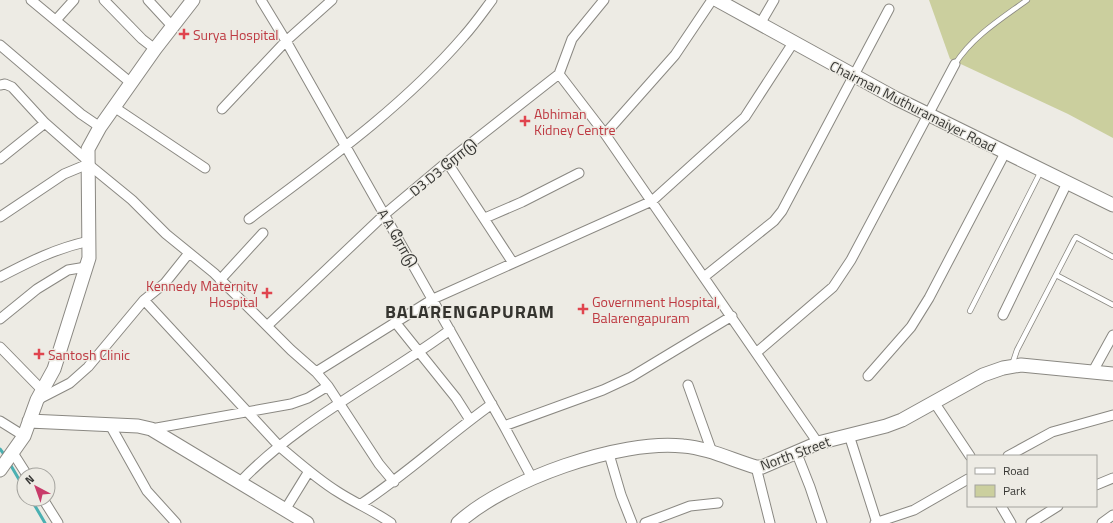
<svg xmlns="http://www.w3.org/2000/svg" width="1113" height="523" font-family="'Titillium Web','Noto Sans Tamil',sans-serif">
  <style>
    .green { fill: #cbcf9e }
    .lines { fill: none; stroke-linecap: round; stroke-linejoin: round }
    .stream { stroke: #4bb0b2; stroke-width: 3 }
    .lane-casing { stroke: #8a8882; stroke-width: 6 }
    .street-casing { stroke: #8a8882; stroke-width: 11 }
    .secondary-casing { stroke: #8a8882; stroke-width: 15 }
    .lane { stroke: #fff; stroke-width: 4.5 }
    .street { stroke: #fff; stroke-width: 9 }
    .secondary { stroke: #fff; stroke-width: 13 }
    .health-dot { fill: #e0444e; stroke: #edebe4; stroke-width: 1.5 }
    .labels { text-anchor: middle; dominant-baseline: central; stroke-width: 3; stroke-linejoin: round; paint-order: stroke }
    .health-label { font-size: 14px; fill: #be3a42; stroke: #edebe4; text-anchor: start }
    .street-label { font-size: 14px; fill: #373734; stroke: #edebe4 }
    .district-label { font-size: 18px; font-weight: bold; letter-spacing: 1px; fill: #35342f; stroke: #edebe4 }
  </style>
  <rect width="100%" height="100%" fill="#edebe4"/>
  <path class="green" d="M929,0H1113V138L1068,114L950,59Z"/>
  <g class="lines">
    <path class="stream" d="M0,449L6,457
      M10,464L24,488
      M31,499L45,523"/>
    <g class="lane-casing">
      <path id="lane" d="M955,64C973,36 1001,19 1027,0
        M1056,275L1113,305
        M970,311L1041,171
        M1012,365L1017,350L1074,240L1076,237L1113,257"/>
    </g>
    <g class="street-casing">
      <path id="street" d="M31,0L131,83
        M104,0L142,39L155,49
        M148,0L172,26
        M261,0L286,41L504,426L532,478
        M56,20L74,0
        M760,24L774,0
        M0,45L81,114L100,127
        M559,74L605,134L818,443
        M0,85L5,84L12,87L45,123L87,160
        M114,107L205,168
        M222,109L286,41L332,0
        M605,134L675,55L712,0
        M0,159L45,123
        M447,162L513,263
        M0,217L64,174L88,164L132,200L166,234L214,273L291,350L316,372L328,386L379,464L394,482
        M485,218L522,202L579,173
        M249,219C324,163 402,108 464,36C474,25 483,12 492,0
        M189,253L165,283L144,300L279,446C298,462 317,479 338,492C355,503 374,511 391,523
        M0,277C31,261 54,249 89,241
        M704,277L774,221L782,211L889,9
        M220,280L263,233
        M1003,315L1067,183
        M0,319L37,289L68,270L86,267
        M395,322L456,398L470,420
        M267,326L385,214L447,162L559,74L572,39L604,0
        M0,347L42,390
        M756,353L833,287L851,260L955,64
        M316,372L433,299L652,201L745,117L793,43
        M1092,373L1113,335
        M868,376L911,327L929,298L1005,153
        M688,385L712,452
        M37,400L70,383L88,367L144,300
        M934,402L970,456
        M0,421L24,436
        M110,425L147,491L176,523
        M504,426L603,390L631,377L732,316
        M151,429L291,404L308,398L328,386
        M849,435L877,523
        M13,453L27,475
        M609,454L621,495L632,523
        M797,454L810,487L822,523
        M1008,456L1052,432L1113,415
        M756,467L770,523
        M240,482C298,421 382,380 450,330
        M1096,485L1113,478
        M43,499L58,523
        M361,504C407,474 447,436 492,404
        M1001,506L1011,523
        M285,510L309,471
        M645,523L690,506L718,503
        M875,523L914,510L968,479
        M1031,523L1058,506
        M1102,523L1113,515"/>
    </g>
    <g class="secondary-casing">
      <path id="secondary" d="M717,0L895,98L1113,205
        M29,421L138,426L151,429L307,523
        M0,470L24,436L37,400L54,369L89,258L88,149L100,127L155,49L193,0
        M458,523C505,480 620,439 683,446C708,448 732,460 756,467H762L818,443L886,426L902,420L983,375L1003,368L1021,365L1113,374"/>
    </g>
    <use href="#lane" class="lane"/>
    <use href="#street" class="street"/>
    <use href="#secondary" class="secondary"/>
  </g>
  <g class="health-dot">
    <path d="M182 28h4v4h4v4h-4v4h-4v-4h-4v-4h4z"/>
    <path d="M523 115h4v4h4v4h-4v4h-4v-4h-4v-4h4z"/>
    <path d="M265 287h4v4h4v4h-4v4h-4v-4h-4v-4h4z"/>
    <path d="M581 303h4v4h4v4h-4v4h-4v-4h-4v-4h4z"/>
    <path d="M37 348h4v4h4v4h-4v4h-4v-4h-4v-4h4z"/>
  </g>
  <g class="labels">
    <g class="health-label">
      <text x="193" y="34">Surya Hospital</text>
      <text x="534" y="113">Abhiman<tspan x="534" dy="16">Kidney Centre</tspan></text>
      <text x="258" y="285" text-anchor="end">Kennedy Maternity<tspan x="258" dy="16">Hospital</tspan></text>
      <text x="592" y="301">Government Hospital,<tspan x="592" dy="16">Balarengapuram</tspan></text>
      <text x="48" y="354">Santosh Clinic</text>
    </g>
    <g class="street-label">
      <text transform="translate(913 106) rotate(27)">Chairman Muthuramaiyer Road</text>
      <text transform="translate(443 167) rotate(-39)">D3 D3 ரோடு</text>
      <text transform="translate(398 238) rotate(60)">A A ரோடு</text>
      <text transform="translate(795 453) rotate(-20)">North Street</text>
    </g>
    <g class="district-label">
      <text x="470" y="311">BALARENGAPURAM</text>
    </g>
  </g>
  <rect x="967" y="455" width="130" height="52" fill="#edebe4" stroke="#a4a39e"/>
  <rect x="975" y="468" width="20" height="6" fill="#ffffff" stroke="#a4a39e"/>
  <text x="1003" y="475" font-size="12" fill="#373734">Road</text>
  <rect x="975" y="485" width="20" height="12" fill="#cbcf9e" stroke="#a4a39e"/>
  <text x="1003" y="495" font-size="12" fill="#373734">Park</text>
  <g transform="translate(36 487) rotate(319)"><circle r="19" fill="#edebe4" stroke="#a4a39e"/>
  <path d="M0-3L7 15L0 10L-7 15Z" fill="#c83b6a"/>
  <text y="-6" font-size="11" font-weight="bold" text-anchor="middle" fill="#373734">N</text>
  </g>
</svg>
